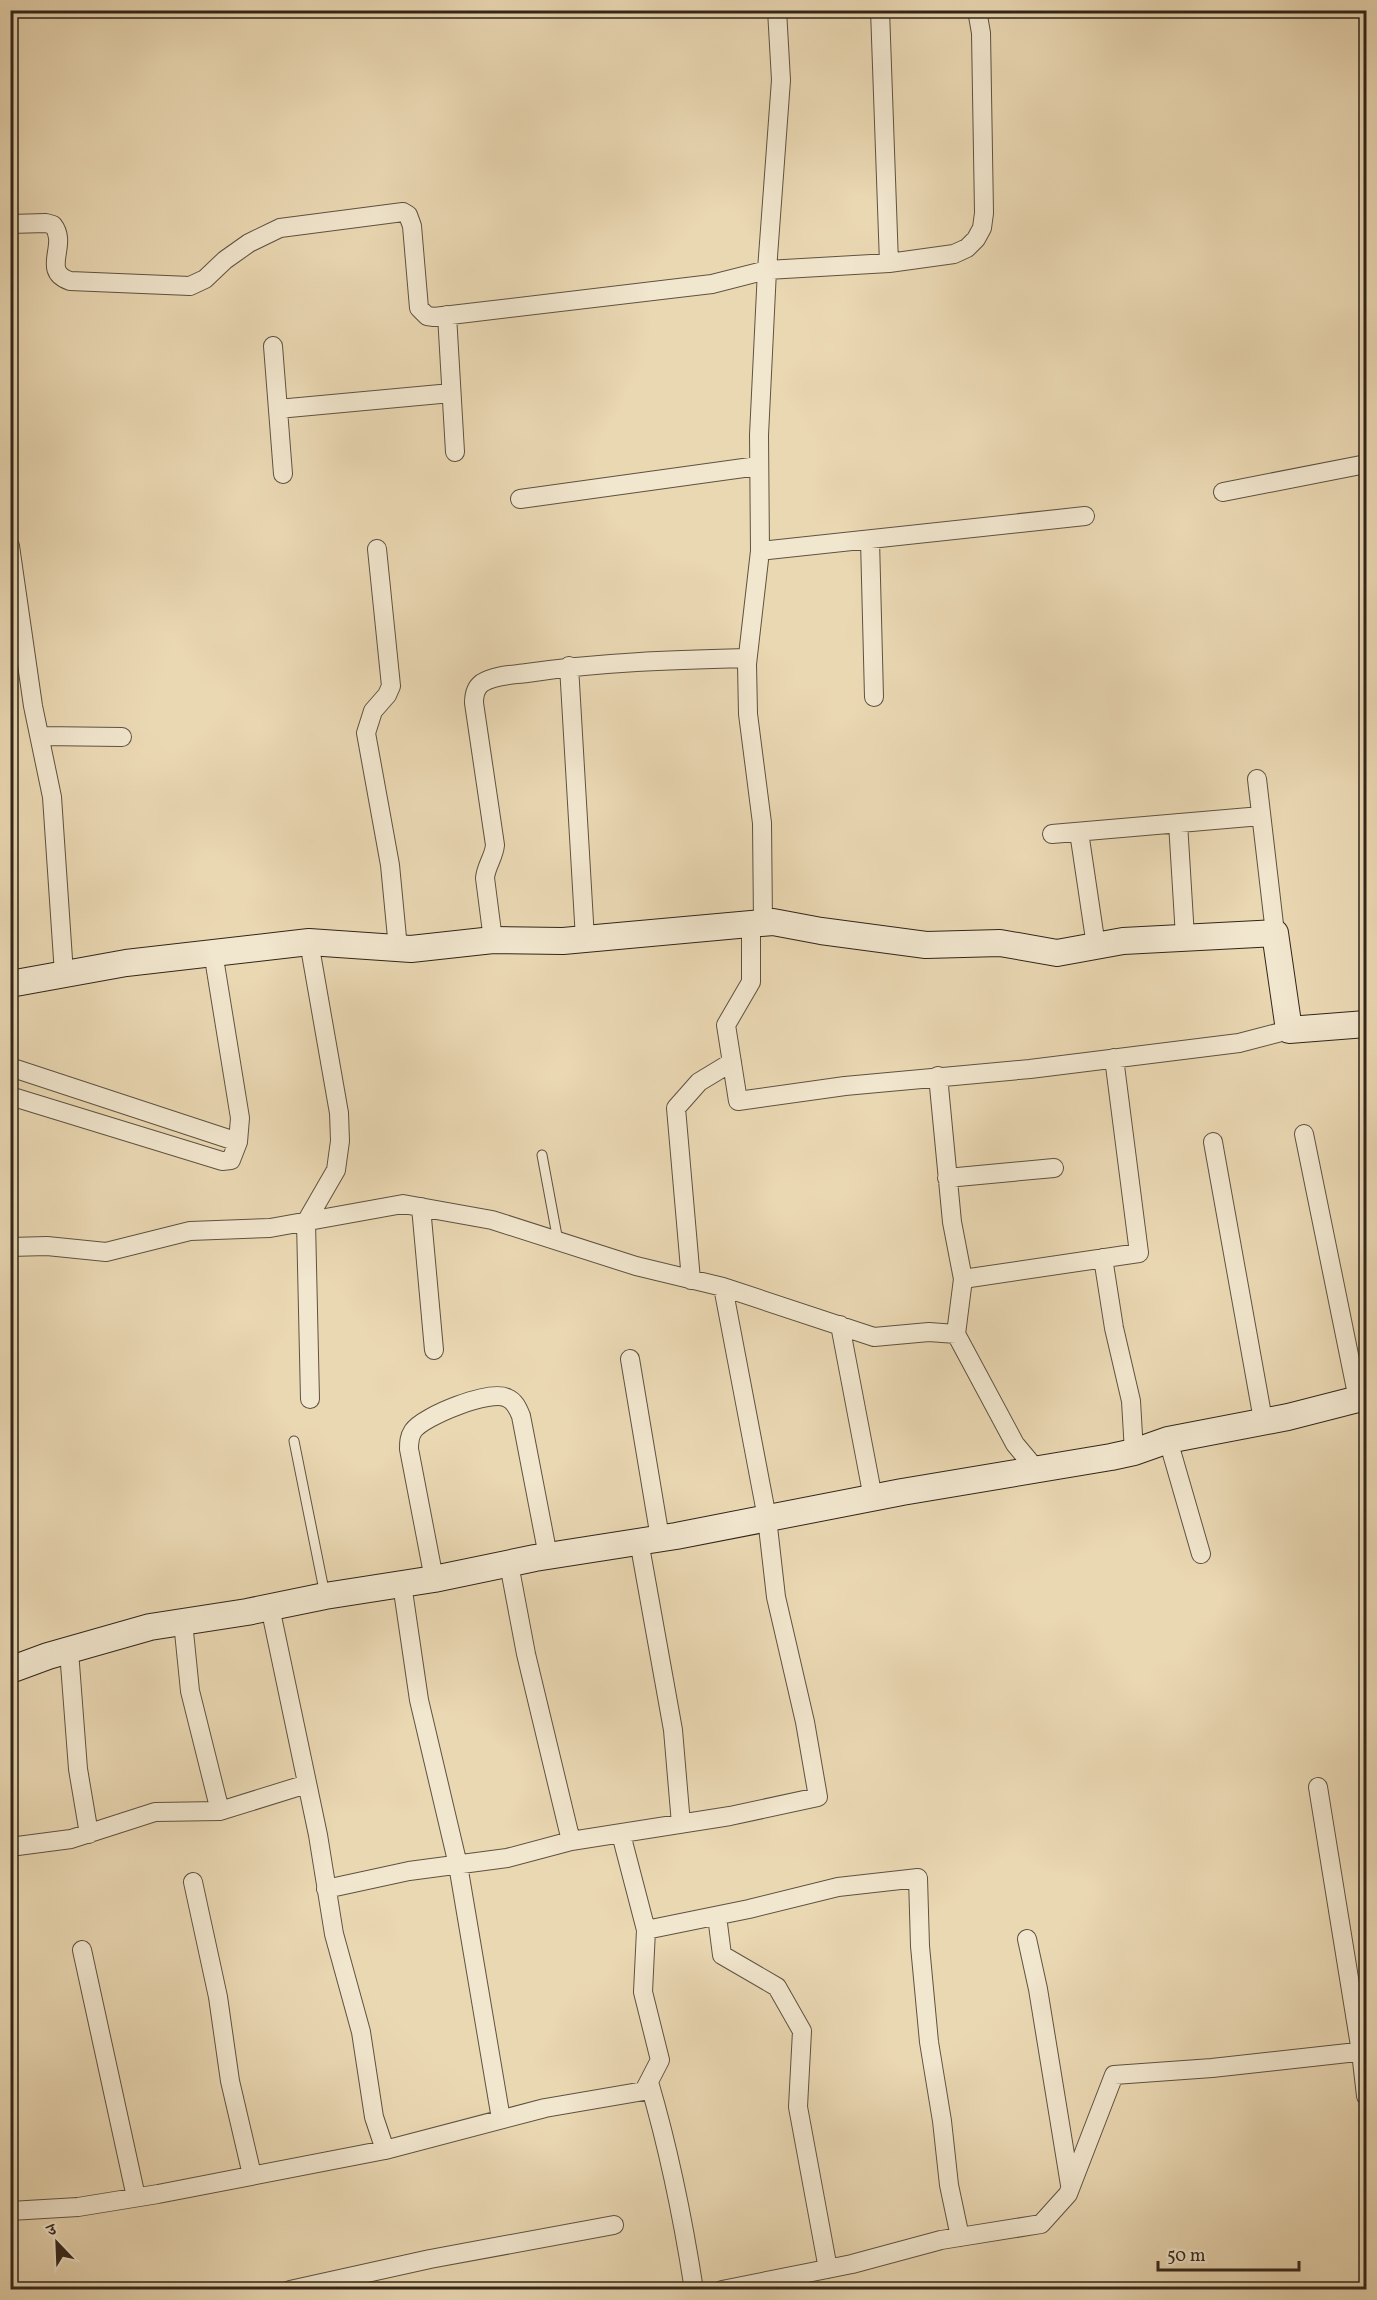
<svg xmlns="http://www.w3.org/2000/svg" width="1377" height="2300" font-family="Vollkorn,'Noto Serif Devanagari',serif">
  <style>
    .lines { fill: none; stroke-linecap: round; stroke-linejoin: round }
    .lane-casing { stroke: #5f5240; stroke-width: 11 }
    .street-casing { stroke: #5f5240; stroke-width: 20 }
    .secondary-casing { stroke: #312519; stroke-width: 28 }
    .lane { stroke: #f1e6ce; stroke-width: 9 }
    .street { stroke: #f1e6ce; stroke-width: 18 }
    .secondary { stroke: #f1e6ce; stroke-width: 26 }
  </style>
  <rect width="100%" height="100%" fill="#ead8b3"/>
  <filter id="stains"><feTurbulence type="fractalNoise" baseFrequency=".00333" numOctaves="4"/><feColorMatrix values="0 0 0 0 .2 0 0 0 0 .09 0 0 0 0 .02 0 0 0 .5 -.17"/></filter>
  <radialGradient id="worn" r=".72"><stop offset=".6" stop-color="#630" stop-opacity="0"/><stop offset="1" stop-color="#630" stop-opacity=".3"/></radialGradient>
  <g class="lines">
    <g class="lane-casing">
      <path id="lane" d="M542,1155L558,1241
        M294,1441L325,1595"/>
    </g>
    <g class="street-casing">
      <path id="street" d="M880,10L889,263
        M10,224L46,223L53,225C69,245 40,271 70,281L190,286L205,279L225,260L249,243L280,228L403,212L408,215L412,226L419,308L427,316L434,317L712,284L767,270L889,263L954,254L967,248L976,239L982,228L984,213L981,33L977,10
        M447,315L455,452
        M273,346L283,474
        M278,409L451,393
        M1223,492L1366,464
        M520,499L758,466
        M870,540L874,697
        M10,546L33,706L52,797L64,974
        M377,549L391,686L387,695L373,711L366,733L390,865L398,948
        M760,551L1085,516
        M569,666L585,939
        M40,736L122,737
        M1257,779L1275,933
        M1178,823L1185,937
        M1079,832L1096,946
        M1052,834L1261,816
        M751,923V982L726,1025L738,1101L845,1086L1030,1069L1239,1043L1289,1030
        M763,923L762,823L748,714L747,664L760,551L759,435L767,270L781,80L777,10
        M493,940L485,878C486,866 494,857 495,845L474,703C474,695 475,688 482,683C494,675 513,675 527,673C600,662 673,660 747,658
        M309,942L339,1113L340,1141L336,1170L306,1222L310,1399
        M10,1067L238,1142
        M938,1076L952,1222L963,1279L956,1334
        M10,1096L222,1161L231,1160L238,1142L240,1118L213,952
        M1304,1134L1358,1399
        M1213,1142L1263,1420
        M947,1178L1054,1168
        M421,1207L434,1350
        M10,1247L47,1246L106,1252L190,1231L270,1228L403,1204L492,1220L636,1266L723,1287L874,1337L929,1332L956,1334L1015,1444L1035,1468
        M1103,1258L1114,1328L1131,1401L1134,1452
        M963,1279L1139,1253L1114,1058
        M691,1280L676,1108L699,1082L732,1062
        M840,1325L873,1498
        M630,1359L660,1538
        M1168,1440L1201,1554
        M639,1541L673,1730L681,1824
        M509,1564L526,1654L571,1841
        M434,1579L409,1449C409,1443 409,1437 413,1431C423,1416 491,1389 507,1398C515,1401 518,1409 521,1416L548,1556
        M402,1584L419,1700L458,1865L501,2119
        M183,1622L190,1691L220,1811
        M69,1651L78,1769L89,1834
        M1318,1787L1361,2052L1366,2096
        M621,1834L646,1930
        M10,1847L71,1839L155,1812L220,1811L307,1784
        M193,1882L218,1997L230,2081L252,2175
        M326,1889L409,1871L507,1858L571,1841L730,1816L818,1797L805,1722L776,1597L767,1518L723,1287
        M717,1916L722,1955L777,1987L802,2031L798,2107L828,2269
        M1027,1939L1038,1989L1070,2185
        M82,1950L136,2197
        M649,2082C669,2150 683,2219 694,2290
        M385,2150L545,2108L644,2091L660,2060L643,1992L646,1930L749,1909L838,1887L918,1878L920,1946L929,2042L942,2121L949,2185L960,2237
        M10,2211L78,2207L158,2194L385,2150L374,2117L361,2032L334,1934L318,1835L270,1607
        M290,2290L430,2259L614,2225
        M722,2290L852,2264L941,2240L1041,2224L1068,2194L1114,2075L1212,2068L1366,2051"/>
    </g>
    <g class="secondary-casing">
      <path id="secondary" d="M10,984L126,963L309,942L411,949L493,940L563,941L773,922L821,931L926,945L1000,943L1057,953L1123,941L1275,933L1289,1030L1366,1024
        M10,1670L48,1656L150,1627L247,1612L325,1596L434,1579L535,1558L676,1536L902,1492L1111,1457L1134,1452L1168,1440L1288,1417L1366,1397"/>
    </g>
    <use href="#lane" class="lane"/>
    <use href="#street" class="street"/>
    <use href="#secondary" class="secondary"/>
  </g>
  <rect width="1377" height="2300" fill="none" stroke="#ead8b3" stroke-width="36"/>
  <rect x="12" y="12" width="1353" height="2276" fill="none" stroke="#312519" stroke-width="3"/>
  <rect x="18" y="18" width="1341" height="2264" fill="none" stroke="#312519" stroke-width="1.5"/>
  <g transform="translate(57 2243) rotate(337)" stroke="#f1e6ce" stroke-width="4.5" paint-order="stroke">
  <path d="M0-4.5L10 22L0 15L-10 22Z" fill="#312519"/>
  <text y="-9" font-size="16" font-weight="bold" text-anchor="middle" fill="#312519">उ</text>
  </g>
  <path d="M1158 2261v9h141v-9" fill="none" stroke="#312519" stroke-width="3"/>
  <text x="1167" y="2261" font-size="18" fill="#312519" stroke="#f1e6ce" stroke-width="4.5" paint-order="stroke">50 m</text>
  <rect width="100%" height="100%" filter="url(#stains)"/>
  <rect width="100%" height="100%" fill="url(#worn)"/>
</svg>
